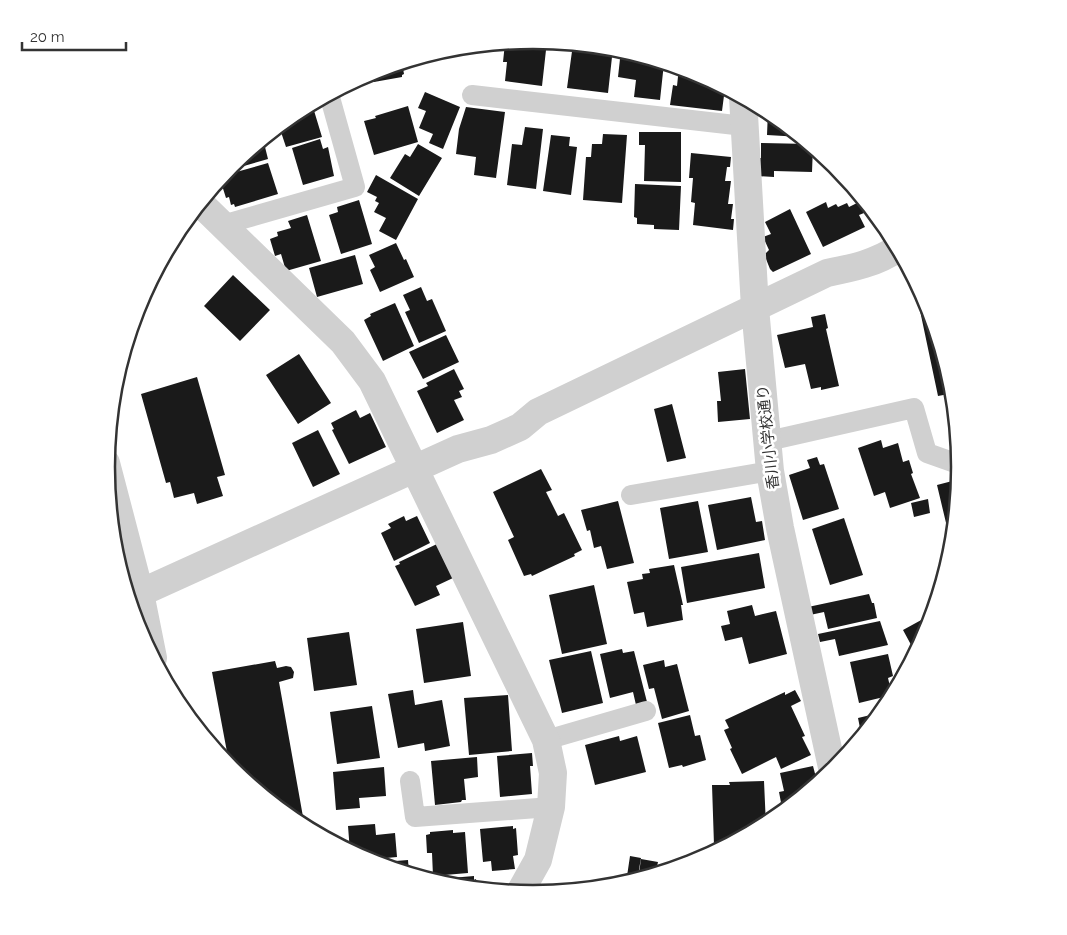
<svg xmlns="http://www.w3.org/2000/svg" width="1067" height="935" font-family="Raleway,'Noto Sans JP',sans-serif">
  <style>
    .building { fill: #1a1a1a }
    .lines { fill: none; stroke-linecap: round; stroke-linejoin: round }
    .service { stroke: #d0d0d0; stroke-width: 20 }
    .minor { stroke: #d0d0d0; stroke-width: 28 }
    .labels { text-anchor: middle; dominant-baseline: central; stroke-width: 5; stroke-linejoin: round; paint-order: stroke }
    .street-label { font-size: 15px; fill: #333; stroke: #fff }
    .rim { fill: none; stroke: #333; stroke-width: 2.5 }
  </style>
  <rect width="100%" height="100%" fill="#fff"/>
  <path class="building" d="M534,40L543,41L542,49L546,50L542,86L505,81L507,62H503L505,43Z
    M573,44L613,48L608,93L567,88Z
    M474,46L473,54L442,51L450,48Z
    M621,50L664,63L660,100L634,97L636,80L618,77Z
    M402,63L404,74L402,75V77L374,82L373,72Z
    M679,67L697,73L725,88L722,111L670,105L673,85L677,86Z
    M425,92L460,107L443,149L429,143L433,134L419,128L426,111L418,108Z
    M312,104L322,137L286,147L279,126L296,112Z
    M408,106L418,142L374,155L364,121L376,118L375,116Z
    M466,107L505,112L496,178L474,175L476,157L456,154L459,129Z
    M768,110L771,112L801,137L767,135Z
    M525,127L543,129L536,189L507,185L512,144L522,145Z
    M639,132H681V182L644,181L645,145H639Z
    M603,134L627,135L622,203L583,200L586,157H591L592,144H602Z
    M551,135L570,137L569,146L577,147L571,195L543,191Z
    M263,139L268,159L230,170L229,168L231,165Z
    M320,139L323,149L328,147L334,176L303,185L292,148Z
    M761,143L809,144L813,146L812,172L774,171V177L757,176L758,158H761Z
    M418,144L442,158L419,196L390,178L405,154L410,157Z
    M691,153L731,157L730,167H727L725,181H731L728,204H733L731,219H734L733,230L693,225L695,203L691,202L693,178H689Z
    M268,163L278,194L235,207L234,204L231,205L229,197L226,198L220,179L222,176Z
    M376,175L418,199L396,240L379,231L386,218L374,212L379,203L375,201L377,197L367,192Z
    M635,184L681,186L679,230L654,229V225L637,224V218L634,217Z
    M359,200L372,244L341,254L329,215L338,212L337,207Z
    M826,202L828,208L836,204L838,207L847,203L849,207L859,202L864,213L859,215L865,227L823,247L806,212Z
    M790,209L811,254L773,272L770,269L766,259L765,254L769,250L763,237L771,234L765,222Z
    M871,209H872L881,220L877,222Z
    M307,215L321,261L286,271L281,254L275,256L270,239L278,236L277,232L291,228L288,221Z
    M396,243L404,260L406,259L414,277L380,292L370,270L375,267L369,255Z
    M355,255L363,284L317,297L309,268Z
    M233,275L270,310L240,341L204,306Z
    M914,282H917L929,304L953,384L954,393L938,396Z
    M421,287L427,301L432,299L446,331L419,343L405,312L410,310L403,295Z
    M395,303L414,346L383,361L364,320L371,316L370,314Z
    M825,314L828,328L826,329L839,386L821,390V387L811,389L805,364L785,368L777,335L813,327L811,317Z
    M446,335L459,362L423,379L409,352Z
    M299,354L331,403L298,424L266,375Z
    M454,369L464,389L459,391L462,397L454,400L464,420L437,433L417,391L428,386L426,383Z
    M745,369L750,419L718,422L717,401H721L718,372Z
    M197,377L225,475L217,477L223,496L197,504L194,493L174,498L170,482L166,483L141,394Z
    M672,404L686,458L667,462L654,409Z
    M356,410L360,418L370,413L386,447L349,464L332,430L334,429L331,423Z
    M318,430L340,474L313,487L292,443Z
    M881,440L883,448L898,443L903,462L909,460L913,473L911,474L920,498L890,508L885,492L874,496L858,448Z
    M817,457L820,465L824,464L839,509L803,520L789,475L810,468L807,460Z
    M541,469L552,490L546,492L558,516L564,513L582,550L574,554L575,556L532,576L531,574L524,576L508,540L514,537L493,492Z
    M960,479L955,525L947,527L937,485Z
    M751,497L756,522L762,521L765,540L717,550L708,505Z
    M928,499L930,513L914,517L911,503Z
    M618,501L634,563L607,569L601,546L594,548L590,530L587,531L581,510Z
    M698,501L708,552L669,559L660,508Z
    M404,516L406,521L417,516L430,543L394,561L381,533L391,528L388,524Z
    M844,518L863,575L830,585L812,529Z
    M954,540L953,551L950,560L945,542Z
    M437,544L453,578L436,586L440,595L415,606L395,566L400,564L399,562Z
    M759,553L765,588L687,603L681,567Z
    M674,565L683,605H681L683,620L647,627L644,612L634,614L627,582L643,579L642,574L650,573L649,569Z
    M594,585L607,644L562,654L549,595Z
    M869,594L872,603H874L877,618L828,629L824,612L810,615L808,607Z
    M752,605L755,616L776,611L787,654L749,664L742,637L725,641L721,626L730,624L727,611Z
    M934,613L928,631L916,654L903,630Z
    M880,621L888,645L839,656L835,639L820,642L818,634Z
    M463,622L471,676L424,683L416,629Z
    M349,632L357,685L314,691L307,638Z
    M622,649L623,653L634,651L647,702L636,705L633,692L610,698L600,654Z
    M591,651L603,703L562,713L549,660Z
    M888,654L893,676L888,678L892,695L859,703L850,662Z
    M664,660L665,667L677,664L689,711L662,719L654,688L649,689L643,665Z
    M275,661L277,668L286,666L291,667L294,672L293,678L279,682L305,828L296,823L230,768L212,672Z
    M413,690L415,705L442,700L450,746L425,751L424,743L398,748L388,694Z
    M795,690L801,701L791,706L805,736L802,737L811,755L781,769L776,757L742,774L730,749L732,748L724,730L729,728L725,720L785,692V695Z
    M508,695L512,751L469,755L464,698Z
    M372,706L380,758L337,764L330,712Z
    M883,712L862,738L858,718Z
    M690,715L695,736L700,735L706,760L683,767L682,765L669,768L658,723Z
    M619,736L620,741L637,736L646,772L595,785L585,745Z
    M532,753L533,766H530L532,794L500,797L497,756Z
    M477,757L478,777L464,779L466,800H462L461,802L435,805L431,761Z
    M813,766L818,785L783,813L779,792L784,791L780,773Z
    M384,767L386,796L359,798L360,808L336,810L333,772Z
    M764,781L766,826L731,844L714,845L712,785H730L729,782Z
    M375,824L376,835L395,833L397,857L365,860L350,852L348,826Z
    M513,826V829L516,828L518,855L513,856L515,869L492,871L491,861L483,862L480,829Z
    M453,830V833L465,832L468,873L433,876L432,853H427L426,835L430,834V832Z
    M630,856L641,858L637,881L628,884L626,883Z
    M641,859L658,862L655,875L638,880Z
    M408,860L409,874L371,863Z
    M474,876V880L476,879L477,889L450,887L427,880Z"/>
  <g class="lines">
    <path class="service" d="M472,95L744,126
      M222,225L355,187L329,94
      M768,441L914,408L927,453L961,465
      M631,495L770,471
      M546,740L646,711
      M410,781L415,817L551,807"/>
    <path class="minor" d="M743,97L755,308L770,471L780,528L833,772
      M200,203L343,342L372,381L546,740L553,773L551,807L538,860L519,894
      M106,463L140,593L153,658
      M140,593L458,449L491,440L520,427L538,412L827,273C852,268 877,263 898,248"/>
  </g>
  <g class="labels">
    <g class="street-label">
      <text transform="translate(768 437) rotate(-96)">香川小学校通り</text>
    </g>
  </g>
  <path d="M0 0H1067V935H0ZM115 467a418 418 0 1 1 836 0a418 418 0 1 1-836 0Z" fill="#fff" fill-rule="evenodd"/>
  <path class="rim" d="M115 467a418 418 0 1 1 836 0a418 418 0 1 1-836 0Z"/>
  <path d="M22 42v8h104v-8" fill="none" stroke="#333333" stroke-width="2.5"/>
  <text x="30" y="42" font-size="15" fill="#333333" stroke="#ffffff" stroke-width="4" paint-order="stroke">20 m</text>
</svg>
